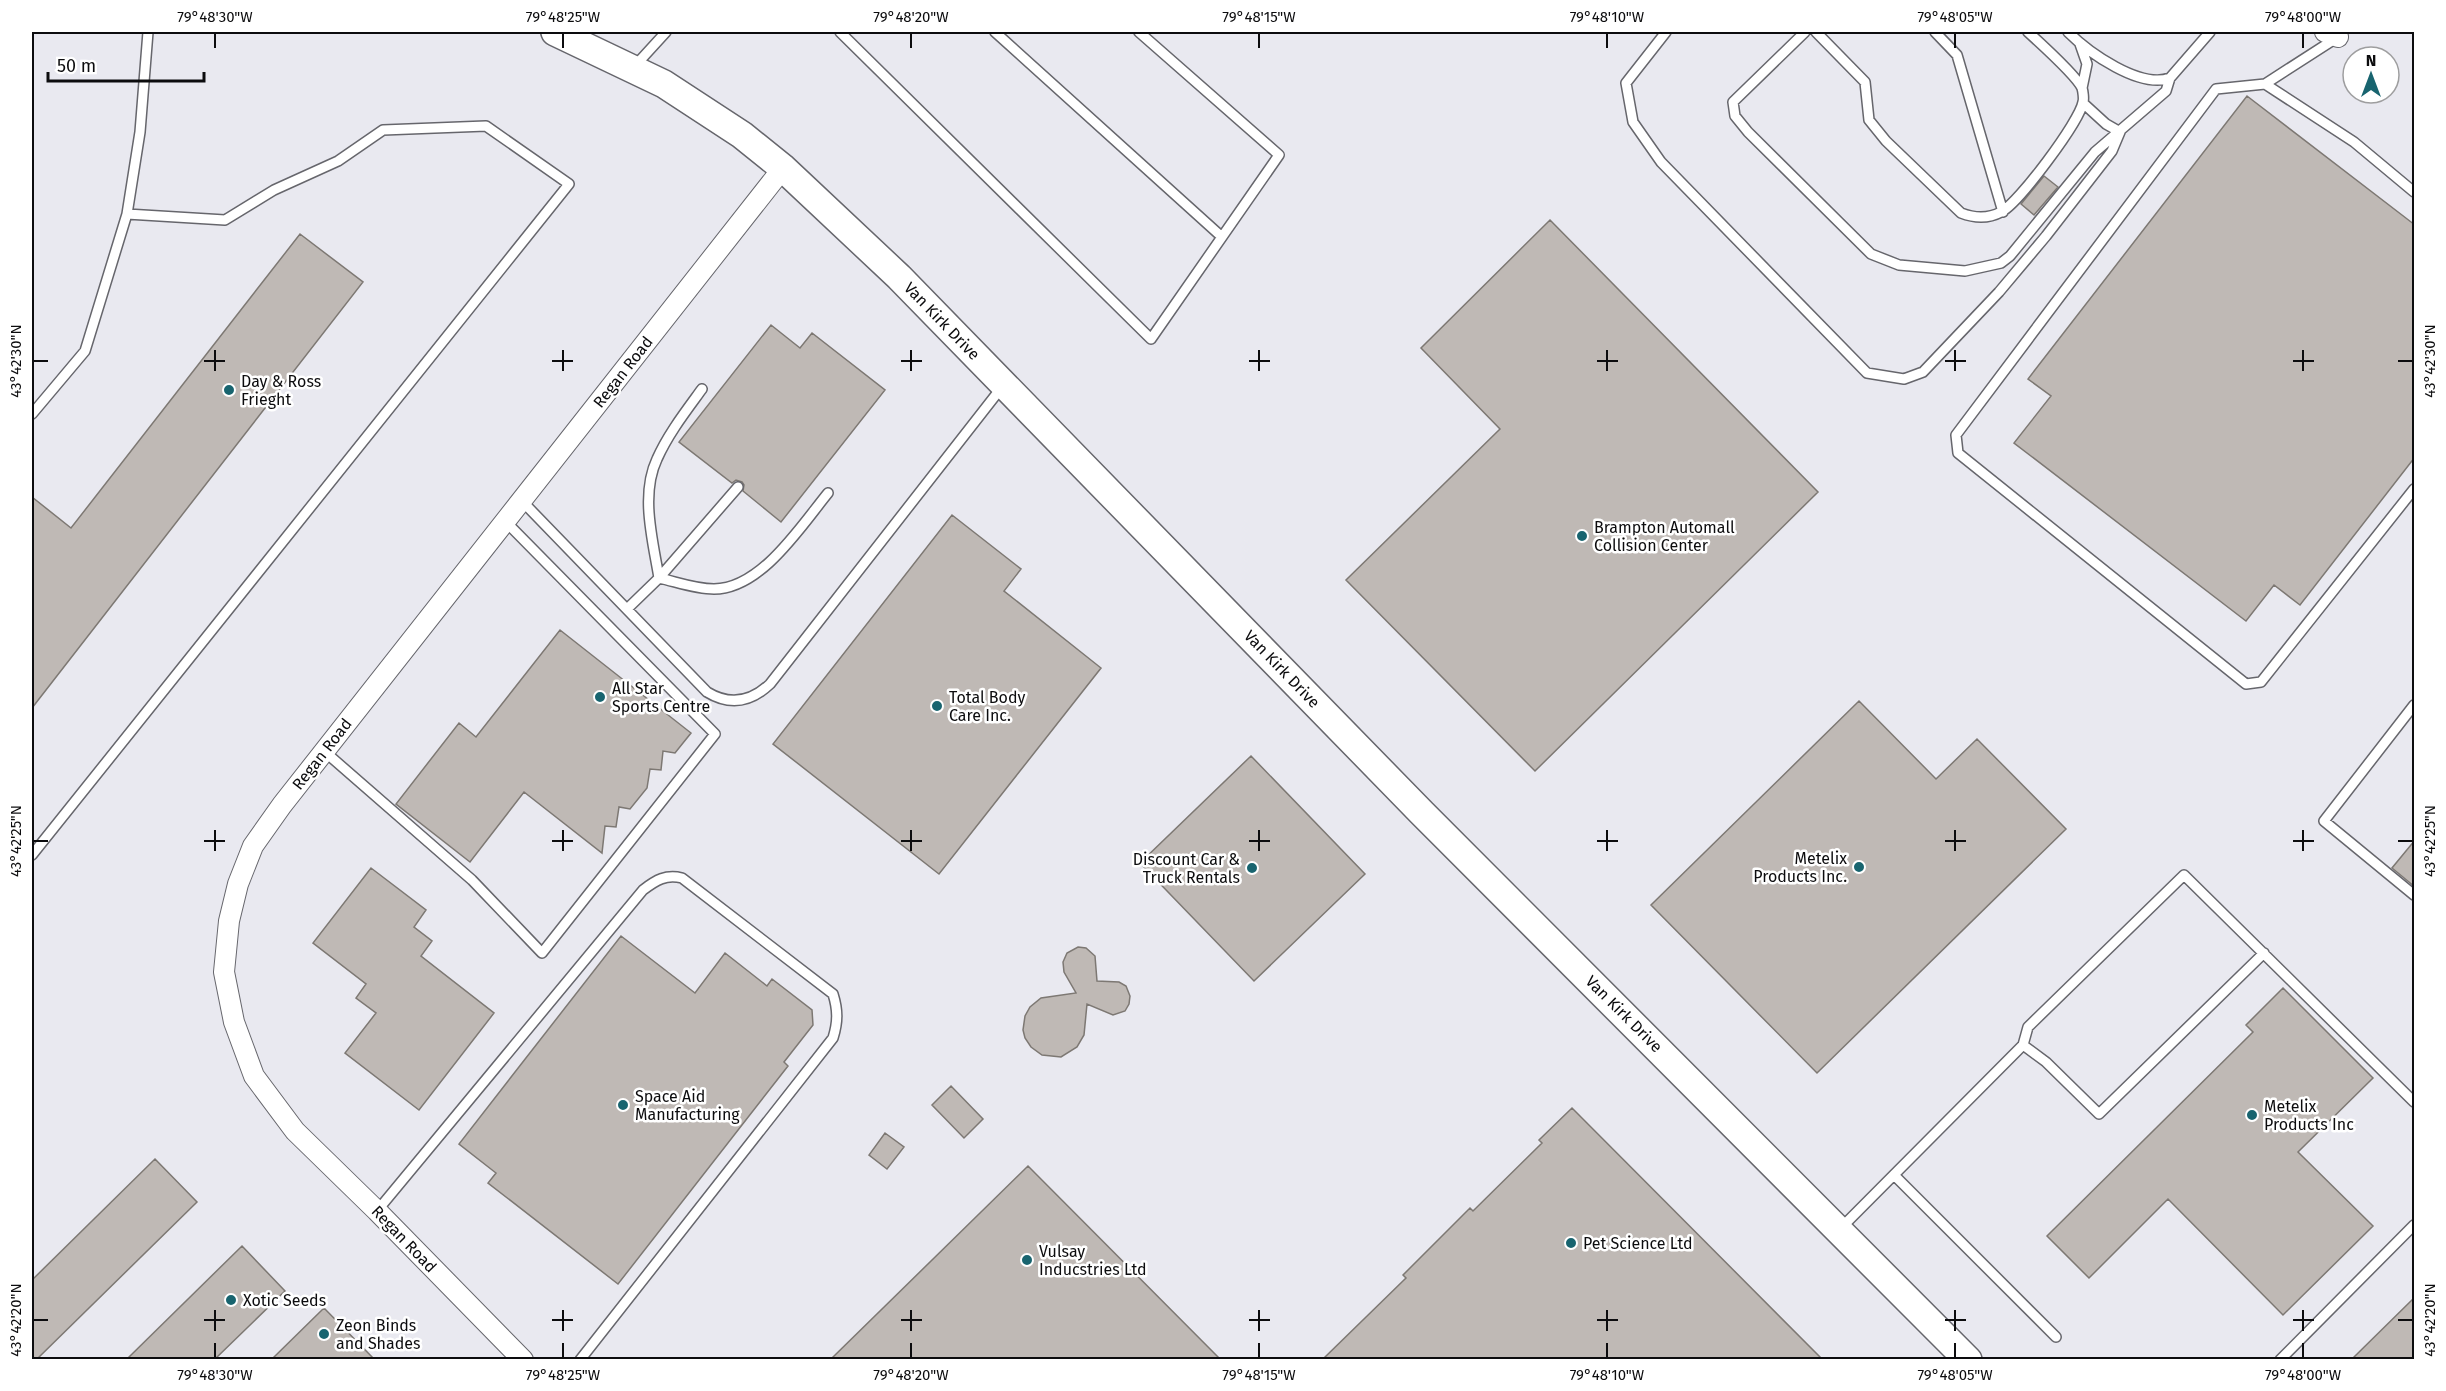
<svg xmlns="http://www.w3.org/2000/svg" width="2446" height="1391" font-family="'Fira Sans',sans-serif">
  <style>
    .building { fill: #bfb9b5; stroke: #7d7873; stroke-width: 1.5 }
    .lines { fill: none; stroke-linecap: round; stroke-linejoin: round }
    .lane-casing { stroke: #66666c; stroke-width: 12 }
    .street-casing { stroke: #66666c; stroke-width: 22 }
    .secondary-casing { stroke: #66666c; stroke-width: 30 }
    .lane { stroke: #fff; stroke-width: 9 }
    .street { stroke: #fff; stroke-width: 20 }
    .secondary { stroke: #fff; stroke-width: 27 }
    .ticks { fill: none; stroke: #0c0c0e; stroke-width: 2 }
    .poi-dot { fill: #18646f; stroke: #fff; stroke-width: 2 }
    .labels { text-anchor: middle; dominant-baseline: central; stroke-width: 5; stroke-linejoin: round; paint-order: stroke }
    .street-label { font-size: 16px; fill: #0c0c0e; stroke: #fff }
    .poi-label { font-size: 16px; fill: #0c0c0e; stroke: #fff; text-anchor: start }
    .neatline { fill: none; stroke: #0c0c0e; stroke-width: 2 }
    .ticks-label { font-size: 15px; text-anchor: middle; fill: #0c0c0e }
  </style>
  <rect width="100%" height="100%" fill="#e9e9f0"/>
  <path class="building" d="M2247,96L2415,225V457L2300,605L2274,585L2246,621L2014,443L2051,396L2028,379Z
    M2044,176L2058,187L2034,215L2021,204Z
    M1550,220L1818,492L1535,771L1346,580L1500,429L1421,348Z
    M300,234L363,282L32,708V497L71,528Z
    M771,325L800,348L812,333L885,390L781,522L743,491L744,485L742,482L736,480L732,483L679,442Z
    M952,515L1021,569L1004,591L1101,668L939,874L773,744Z
    M560,630L691,733L675,753L663,751L661,770L650,769L647,788L630,809L619,807L616,827L605,826L602,853L524,792L470,862L396,804L459,723L476,737Z
    M1859,701L1936,779L1977,739L2066,829L1817,1073L1651,905Z
    M1251,756L1365,874L1254,981L1140,863Z
    M2415,840V887L2392,868Z
    M371,868L426,910L414,927L432,941L421,956L494,1013L419,1110L345,1053L376,1013L356,998L366,984L313,943Z
    M621,936L695,993L725,953L767,986L772,979L812,1010L813,1025L784,1062L788,1066L618,1284L488,1183L496,1173L459,1144Z
    M1078,947L1086,948L1095,956L1097,981L1119,982L1126,986L1130,996L1129,1004L1125,1011L1113,1015L1087,1004L1084,1035L1077,1047L1061,1057L1042,1055L1031,1047L1025,1038L1023,1030L1025,1016L1030,1007L1041,998L1076,993L1064,972L1063,962L1067,953Z
    M2283,988L2373,1078L2298,1152L2373,1226L2283,1315L2168,1199L2089,1278L2047,1236L2253,1032L2246,1025Z
    M951,1086L983,1119L964,1138L932,1105Z
    M1572,1108L1822,1359H1323L1406,1278L1403,1275L1470,1208L1473,1211L1542,1143L1539,1140Z
    M885,1133L904,1147L887,1169L869,1155Z
    M155,1159L197,1202L37,1359H32V1280Z
    M1028,1166L1220,1359H831Z
    M242,1246L285,1291L215,1359H127Z
    M2415,1297V1359H2352Z
    M324,1308L374,1359H272Z"/>
  <g class="lines">
    <g class="lane-casing">
      <path id="lane" d="M840,32L1151,339L1279,155L1139,32
        M995,32L1222,237
        M1666,32L1626,83L1633,122L1661,162L1867,373L1904,379L1923,372L1999,292L2046,236L2112,151L2120,132L2106,124L2083,103
        M1805,32L1733,102L1735,116L1748,132L1871,254L1899,265L1965,271L2001,263L2010,256L2095,152L2166,91L2170,78L2210,32
        M1816,32L1865,82L1869,120L1886,141L1961,213C1974,218 1988,219 2001,212C2018,204 2080,121 2083,102C2084,99 2083,91 2082,88C2077,77 2039,42 2028,32
        M1935,32L1957,55L2003,212
        M2068,32C2089,53 2140,89 2170,78
        M2338,37L2265,84L2216,89L1956,435L1958,453L2246,684L2261,682L2414,489
        M2080,44L2087,64L2082,88
        M634,67L666,32
        M2265,84L2354,142L2414,192
        M702,389C686,411 668,434 657,459C640,495 653,541 659,578C677,582 695,589 714,589C761,589 801,526 828,493
        M32,414L85,351L127,214L140,132L148,32
        M521,500L707,692C730,706 751,702 770,684L1002,387
        M627,609L659,578L738,487
        M2414,705L2324,821L2414,895
        M324,751L472,880L542,953L715,734L505,521
        M32,855L569,184L486,126L383,130L338,161L274,190L225,220L127,214
        M2023,1045L2046,1062L2099,1114L2264,953
        M1895,1176L2056,1337
        M377,1211L643,890C656,880 666,874 682,878L833,994C838,1010 838,1022 833,1038L580,1360
        M1841,1228L2023,1045L2028,1027L2184,875L2414,1102
        M2280,1360L2414,1225"/>
    </g>
    <g class="street-casing">
      <path id="street" d="M2325,32L2338,37
        M523,1360L377,1211L295,1131L254,1076L234,1022L224,972L229,921L238,884L253,846L282,805L783,168"/>
    </g>
    <g class="secondary-casing">
      <path id="secondary" d="M555,32L664,84L742,135L783,168L899,277L1422,813L1968,1360"/>
    </g>
    <use href="#lane" class="lane"/>
    <use href="#street" class="street"/>
    <use href="#secondary" class="secondary"/>
  </g>
  <path class="ticks" d="M215,33V48M563,33V48M911,33V48M1259,33V48M1607,33V48M1955,33V48M2303,33V48M215,350V371M563,350V371M911,350V371M1259,350V371M1607,350V371M1955,350V371M2303,350V371M33,361H48M204,361H225M552,361H573M901,361H922M1249,361H1270M1597,361H1618M1945,361H1966M2293,361H2314M2398,361H2413M215,830V851M563,830V851M911,830V851M1259,830V851M1607,830V851M1955,830V851M2303,830V851M33,841H48M204,841H225M552,841H573M901,841H922M1249,841H1270M1597,841H1618M1945,841H1966M2293,841H2314M2398,841H2413M215,1310V1331M563,1310V1331M911,1310V1331M1259,1310V1331M1607,1310V1331M1955,1310V1331M2303,1310V1331M33,1320H48M204,1320H225M552,1320H573M901,1320H922M1249,1320H1270M1597,1320H1618M1945,1320H1966M2293,1320H2314M2398,1320H2413M215,1343V1358M563,1343V1358M911,1343V1358M1259,1343V1358M1607,1343V1358M1955,1343V1358M2303,1343V1358"/>
  <g class="poi-dot">
    <circle cx="229" cy="390" r="6"/>
    <circle cx="1582" cy="536" r="6"/>
    <circle cx="600" cy="697" r="6"/>
    <circle cx="937" cy="706" r="6"/>
    <circle cx="1859" cy="867" r="6"/>
    <circle cx="1252" cy="868" r="6"/>
    <circle cx="623" cy="1105" r="6"/>
    <circle cx="2252" cy="1115" r="6"/>
    <circle cx="1571" cy="1243" r="6"/>
    <circle cx="1027" cy="1260" r="6"/>
    <circle cx="231" cy="1300" r="6"/>
    <circle cx="324" cy="1334" r="6"/>
  </g>
  <g class="labels">
    <g class="street-label">
      <text transform="translate(942 321) rotate(46)">Van Kirk Drive</text>
      <text transform="translate(623 372) rotate(-52)">Regan Road</text>
      <text transform="translate(1282 669) rotate(46)">Van Kirk Drive</text>
      <text transform="translate(322 754) rotate(-52)">Regan Road</text>
      <text transform="translate(1624 1014) rotate(45)">Van Kirk Drive</text>
      <text transform="translate(404 1239) rotate(46)">Regan Road</text>
    </g>
    <g class="poi-label">
      <text x="241" y="381">Day &amp; Ross<tspan x="241" dy="18">Frieght</tspan></text>
      <text x="1594" y="527">Brampton Automall<tspan x="1594" dy="18">Collision Center</tspan></text>
      <text x="612" y="688">All Star<tspan x="612" dy="18">Sports Centre</tspan></text>
      <text x="949" y="697">Total Body<tspan x="949" dy="18">Care Inc.</tspan></text>
      <text x="1847" y="858" text-anchor="end">Metelix<tspan x="1847" dy="18">Products Inc.</tspan></text>
      <text x="1240" y="859" text-anchor="end">Discount Car &amp;<tspan x="1240" dy="18">Truck Rentals</tspan></text>
      <text x="635" y="1096">Space Aid<tspan x="635" dy="18">Manufacturing</tspan></text>
      <text x="2264" y="1106">Metelix<tspan x="2264" dy="18">Products Inc</tspan></text>
      <text x="1583" y="1243">Pet Science Ltd</text>
      <text x="1039" y="1251">Vulsay<tspan x="1039" dy="18">Inducstries Ltd</tspan></text>
      <text x="243" y="1300">Xotic Seeds</text>
      <text x="336" y="1325">Zeon Binds<tspan x="336" dy="18">and Shades</tspan></text>
    </g>
  </g>
  <rect width="2446" height="1391" fill="none" stroke="#ffffff" stroke-width="66"/>
  <g transform="translate(2371 75)"><circle r="28" fill="#ffffff" stroke="#9e9e9f" stroke-width="1.5"/>
  <path d="M0-4.5L10 22L0 15L-10 22Z" fill="#18646f"/>
  <text y="-9" font-size="16" font-weight="bold" text-anchor="middle" fill="#0c0c0e">N</text>
  </g>
  <path d="M48 72v9h156v-9" fill="none" stroke="#0c0c0e" stroke-width="3"/>
  <text x="57" y="72" font-size="18" fill="#0c0c0e" stroke="#ffffff" stroke-width="4.5" paint-order="stroke">50 m</text>
  <rect x="33" y="33" width="2380" height="1325" class="neatline"/>
  <g class="ticks-label">
    <text x="215" y="22">79°48'30"W</text>
    <text x="563" y="22">79°48'25"W</text>
    <text x="911" y="22">79°48'20"W</text>
    <text x="1259" y="22">79°48'15"W</text>
    <text x="1607" y="22">79°48'10"W</text>
    <text x="1955" y="22">79°48'05"W</text>
    <text x="2303" y="22">79°48'00"W</text>
    <text transform="translate(16 361) rotate(-90)" y="5">43°42'30"N</text>
    <text transform="translate(2430 361) rotate(-90)" y="5">43°42'30"N</text>
    <text transform="translate(16 841) rotate(-90)" y="5">43°42'25"N</text>
    <text transform="translate(2430 841) rotate(-90)" y="5">43°42'25"N</text>
    <text transform="translate(16 1320) rotate(-90)" y="5">43°42'20"N</text>
    <text transform="translate(2430 1320) rotate(-90)" y="5">43°42'20"N</text>
    <text x="215" y="1380">79°48'30"W</text>
    <text x="563" y="1380">79°48'25"W</text>
    <text x="911" y="1380">79°48'20"W</text>
    <text x="1259" y="1380">79°48'15"W</text>
    <text x="1607" y="1380">79°48'10"W</text>
    <text x="1955" y="1380">79°48'05"W</text>
    <text x="2303" y="1380">79°48'00"W</text>
  </g>
</svg>
